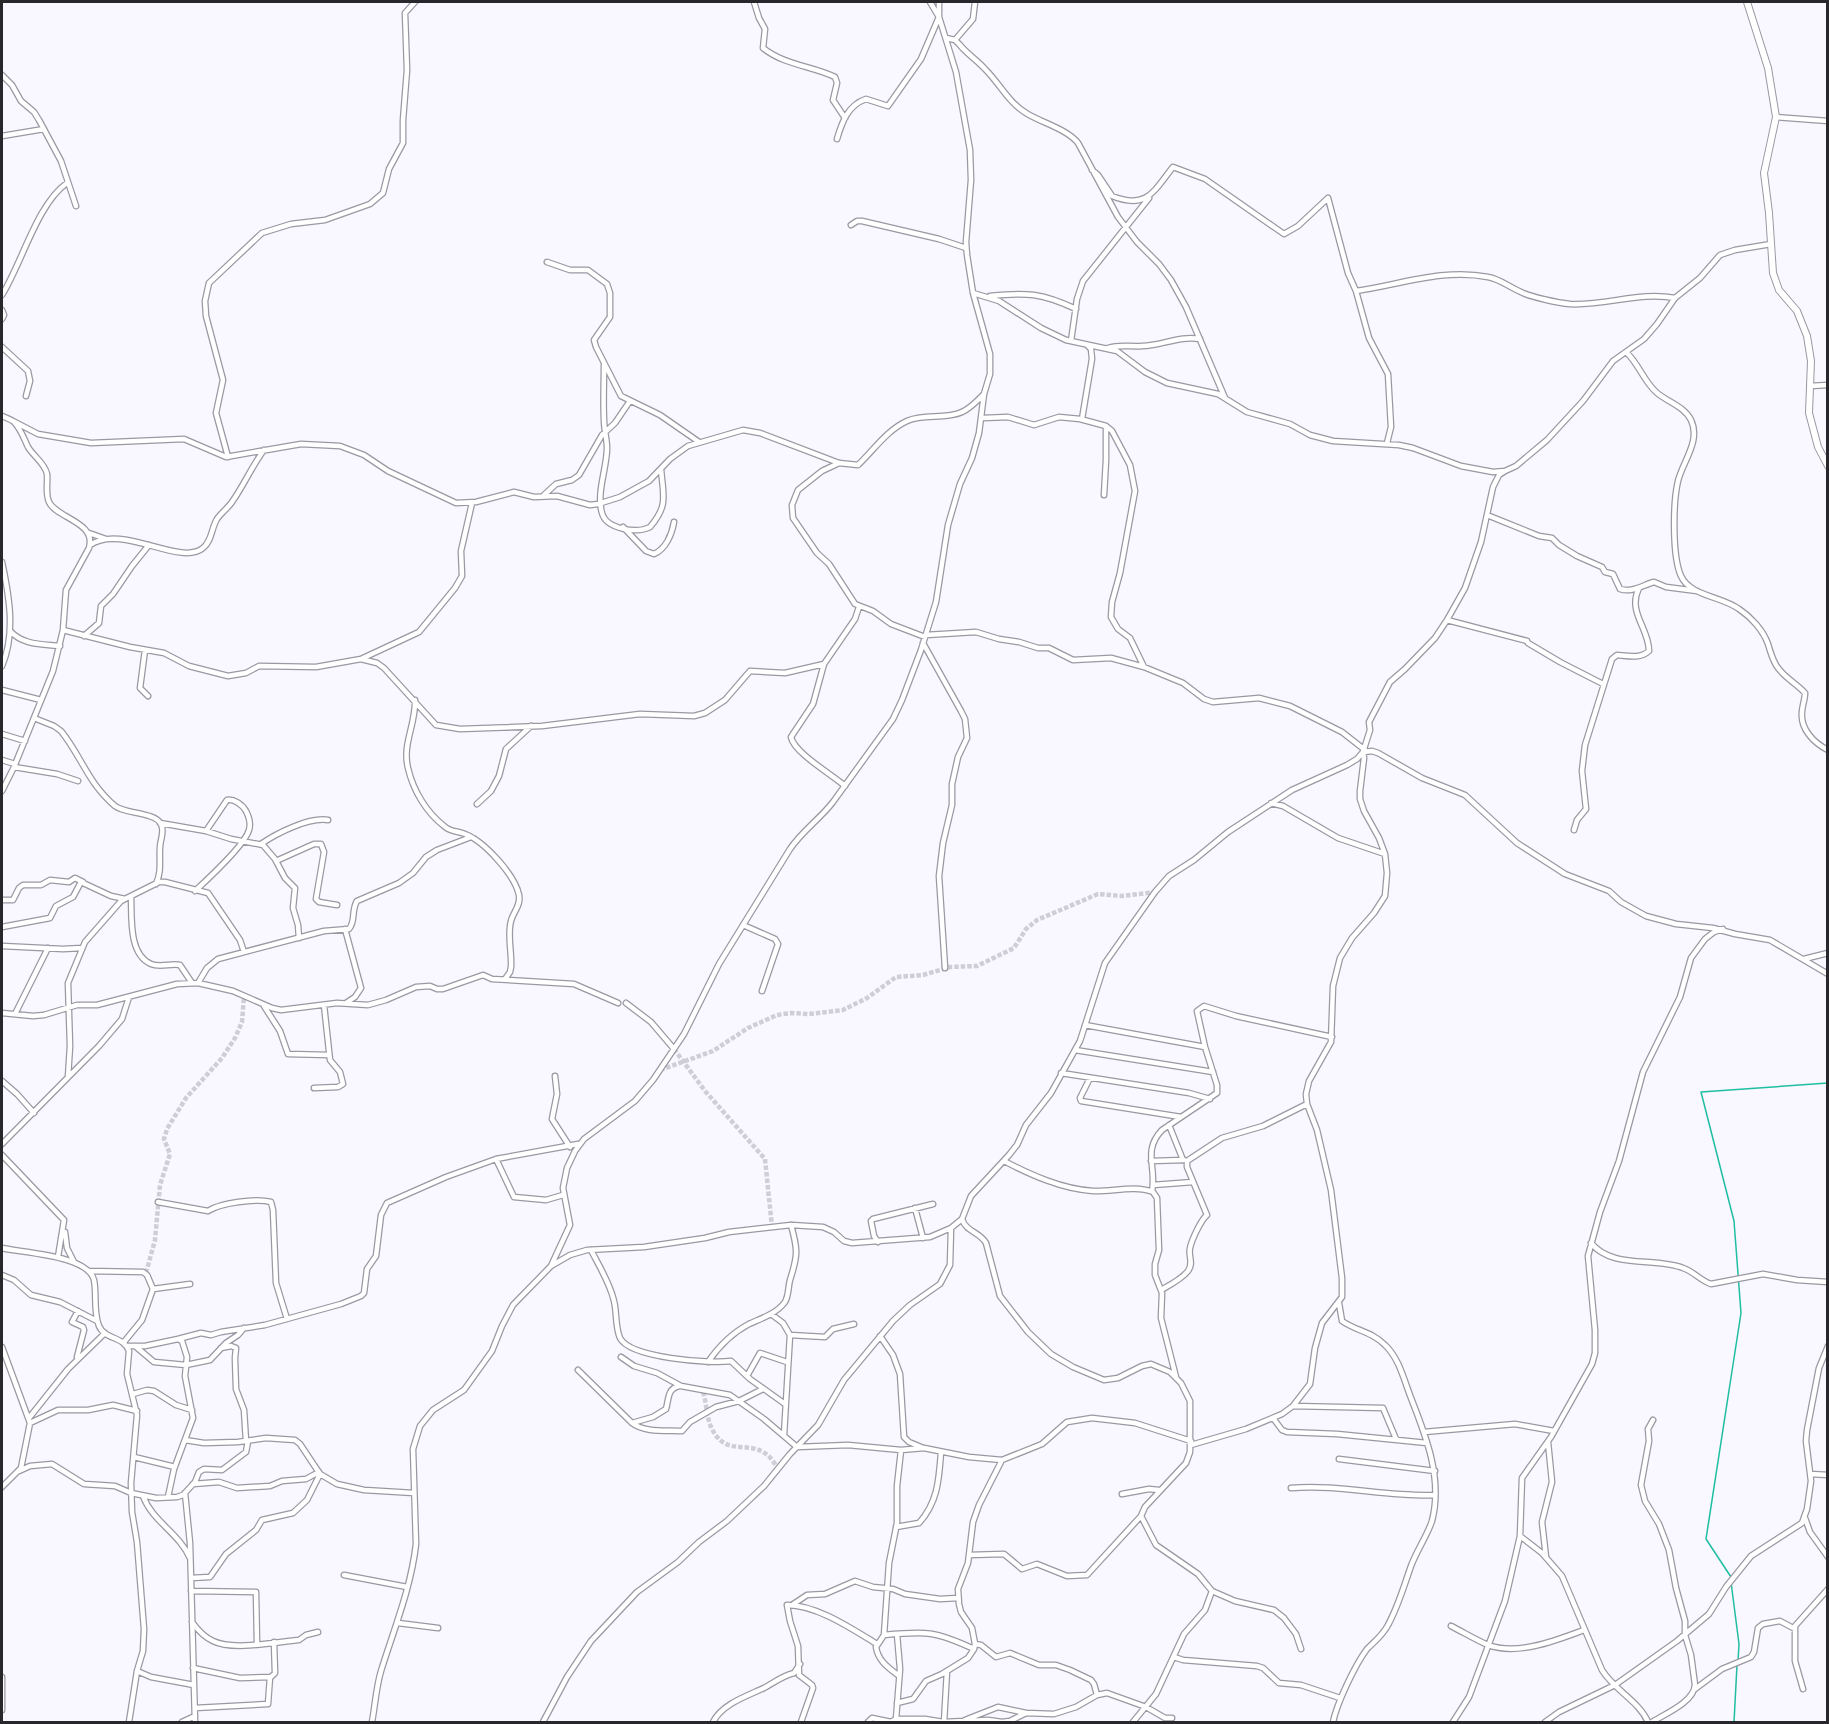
<svg xmlns="http://www.w3.org/2000/svg" width="1829" height="1724" font-family="'PT Serif',serif">
  <style>
    .lines { fill: none; stroke-linecap: round; stroke-linejoin: round }
    .stream { stroke: #1fbea2; stroke-width: 1.5 }
    .minor-tunnel { stroke: #cfcdd5; stroke-width: 4.5; stroke-dasharray: 4.5 2; stroke-linecap: butt }
    .minor-casing { stroke: #9b98a1; stroke-width: 7 }
    .tertiary-casing { stroke: #9b98a1; stroke-width: 8 }
    .minor { stroke: #fff; stroke-width: 4.5 }
    .tertiary { stroke: #fff; stroke-width: 6 }
  </style>
  <rect width="100%" height="100%" fill="#f9f7ff"/>
  <g class="lines">
    <path class="stream" d="M1731,1577L1706,1539L1741,1313L1734,1221L1701,1092L1828,1083
      M1731,1582L1739,1644L1738,1661
      M1734,1722L1737,1665"/>
    <path class="minor-tunnel" d="M674,1049L705,1091L765,1159L772,1227
      M660,1070L713,1051L748,1028L777,1015L791,1013L809,1014L843,1010L867,998L896,977L923,975L950,967L977,966L1014,948L1026,929L1037,920L1098,894L1122,896L1155,892
      M146,1273L155,1240L160,1185L170,1154L164,1139L167,1129L186,1098L222,1058L235,1038L242,1022L244,996
      M703,1392C707,1404 706,1417 712,1429C726,1457 748,1440 766,1454C771,1457 775,1464 778,1469"/>
    <g class="minor-casing">
      <path id="minor" d="M754,2L759,18L765,29L763,48C784,65 812,66 835,77L837,83L833,100L845,118
        M946,38L955,40L959,44C967,54 977,60 985,69C1000,84 1008,102 1026,113C1042,123 1067,129 1078,143L1118,217L1137,242L1159,264L1171,280L1186,307L1225,398
        M955,40L973,19L975,2
        M2,75L12,85L21,101L34,112L39,120L61,161L76,206
        M1776,117L1828,121
        M2,136L44,129
        M837,139C842,122 848,105 866,99L888,106L921,59L939,17L930,2
        M1092,170L1098,175L1112,196C1147,210 1154,191 1173,167L1205,179L1284,234L1298,226L1328,198L1348,273L1356,291L1369,338L1388,374L1391,427L1387,443
        M851,225L857,221H862L939,239L966,248
        M547,262L570,270H588L607,284L610,293V317L594,340L596,347L621,396L660,415L699,442
        M1356,291C1399,285 1443,268 1488,277C1500,279 1509,287 1521,292C1530,297 1559,303 1570,304C1606,306 1640,291 1675,298
        M973,293L999,301L1041,328L1066,340L1117,351L1145,372L1167,383L1218,394L1247,412L1290,424L1310,435L1333,441L1399,445L1413,448L1461,466L1493,472L1505,471L1516,466L1547,440L1583,401L1613,361L1644,339L1657,324L1675,298L1700,278L1720,255L1735,250L1771,244
        M2,295C22,263 37,204 67,183
        M990,296C1026,292 1042,293 1076,309
        M2,310L4,315L2,319
        M1071,341L1077,299L1083,281L1149,198
        M2,347L28,371L30,381L26,396
        M1108,348C1120,344 1130,347 1142,346C1161,346 1180,335 1200,339
        M1626,352C1639,364 1643,380 1656,392C1667,402 1684,406 1691,420C1701,441 1683,461 1678,481C1673,502 1672,556 1681,576C1690,596 1721,596 1739,609C1751,617 1763,630 1768,644C1770,651 1772,658 1776,665C1783,677 1796,683 1805,693C1805,700 1802,706 1802,712C1800,729 1814,743 1828,750
        M604,365C604,383 603,402 604,420C604,430 607,439 607,448C607,468 596,493 602,513C606,529 637,534 650,527C669,505 663,495 661,469
        M1810,386L1828,385
        M2,416C6,418 11,419 14,422C21,429 24,439 28,447C33,456 45,463 47,474C48,483 45,493 49,502C56,518 97,522 89,548L66,590L63,630L53,671L14,767L2,791
        M983,418L1008,417L1034,425L1059,417L1080,419L1106,426L1112,431L1130,465L1135,491L1120,573L1112,602L1111,617L1118,629L1130,638L1144,667
        M1082,419L1092,359L1091,349L1087,345
        M13,421L38,434L91,443L184,439L226,457L301,444L340,446L364,455L388,471L456,503L476,502L514,492L534,497L557,496L590,505L598,504L620,497L649,481L670,459L688,446L743,430L760,433L839,463L858,465C873,451 887,430 907,421C924,413 945,420 962,412C971,408 977,401 984,394
        M228,457L216,413L223,380L206,316L205,301L209,283L262,233L291,224L325,220L370,204L383,193L389,169L403,143V120L407,70L405,13L415,2
        M839,463L822,471L798,490L792,505L793,518L817,553L829,564L855,604L873,611L891,624L925,637
        M544,495L556,484L572,480L579,475L602,435L615,423L630,401
        M1104,495L1106,460V426
        M1487,515L1539,536L1552,538L1559,545L1577,556L1602,567L1605,572L1613,574L1620,589C1632,593 1643,585 1654,582L1666,587L1697,591
        M623,527L646,551L654,554C666,549 672,534 674,522
        M89,533L106,539
        M90,545C122,523 180,567 203,548C212,541 211,529 217,519C221,513 228,508 232,502C244,485 252,466 264,450
        M2,562C9,595 16,633 2,666
        M1447,620L1527,641
        M63,630L130,647L164,653L189,666L228,676L246,673L259,666L316,667L361,659L419,632L455,588L462,576L461,551L472,503
        M10,631C23,645 41,644 60,646
        M926,635L976,632L999,639L1019,642L1038,648H1049L1073,660L1111,658L1144,667L1183,683L1204,699L1213,702L1259,698L1290,706L1342,732L1365,750
        M84,636L99,623L101,606L113,594L132,566L149,545
        M923,643L961,711L965,719L967,738L958,757L952,784V805L943,843L939,876L945,968
        M1528,643L1560,662L1603,684
        M145,650L140,688L148,696
        M361,659L377,663L384,668L436,725L460,729L542,726L640,714L694,716L705,713L725,700L750,671L785,673L824,664
        M2,690L41,700
        M415,700C416,724 402,744 408,768C413,790 426,812 444,826C450,832 458,831 465,834C484,841 515,875 519,895C521,906 513,912 511,921C507,935 512,952 511,967L510,972L505,979
        M34,718L54,726L61,731C82,757 87,782 115,806C125,814 155,812 161,824C165,832 160,840 160,847C159,860 162,871 156,884
        M2,734L25,741
        M1364,752L1372,751L1378,753L1422,778L1465,795L1517,843L1565,874L1609,891L1621,902L1646,916L1676,924L1713,928L1735,934L1770,940L1828,974
        M2,760L15,764
        M14,767L57,774L78,781
        M845,786C833,775 794,753 791,737L813,704L824,664L855,619L859,607
        M1271,803L1283,806L1338,838L1385,854
        M477,804L491,791L499,776L506,749L531,726
        M160,823L206,831L231,839L263,845L275,859L285,878L295,888L293,908L298,925L299,938
        M1574,830L1577,820L1586,809L1582,771L1585,745L1612,659L1617,655C1628,656 1640,659 1649,651C1649,628 1627,612 1639,588
        M261,844C277,833 309,817 328,820
        M276,861L314,844H321L324,852L316,899L319,902L337,905
        M195,891C208,879 245,845 249,830C251,824 249,817 246,811C242,804 234,799 227,800L206,831
        M131,896C132,916 128,954 151,964C160,968 171,963 180,965L192,983
        M2,900H13L19,888L23,885H41L50,880L69,882L75,878L83,882
        M743,925L775,939L778,944L762,991
        M2,927L50,918L56,906L73,897L81,882L111,896L125,899
        M345,929L361,988L355,997L346,1003
        M2,946L63,949L82,948
        M1804,959L1828,953
        M198,983L207,968L218,959L324,931L349,929C356,921 351,910 357,901L399,883L413,873L426,857L437,850L471,837
        M626,1003L651,1022L674,1049
        M264,1006L280,1031L288,1054L329,1055
        M2,1013L33,1016L44,1015L77,1005H97L177,984L198,983L233,991L272,1008L281,1010L337,1003L368,1005L386,1000L416,987L430,986L437,989H443L483,975L492,979L574,984L618,1003
        M15,1014L48,948
        M1085,1025L1205,1047L1217,1085V1093L1162,1130C1142,1151 1157,1168 1152,1191
        M1205,1047L1197,1011L1204,1006L1236,1016L1332,1037
        M1075,1050L1213,1072
        M1061,1073L1189,1093L1210,1099
        M555,1076L557,1094L552,1119L570,1147
        M68,1077L70,1046L68,983L85,942L121,901L159,882H165L208,893L240,940L244,952
        M1090,1078L1080,1098L1081,1101L1181,1117
        M2,1081L17,1094L34,1113
        M314,1088L338,1087L343,1084L340,1072L330,1060L324,1005
        M1169,1125L1183,1160
        M2,1144L99,1046L122,1019L129,997
        M2,1155L64,1220L58,1257
        M496,1159L514,1197L546,1200L563,1195
        M1004,1161C1031,1175 1062,1189 1093,1191C1112,1192 1134,1185 1153,1192L1157,1198L1159,1250L1155,1264V1275L1162,1293L1161,1318L1176,1377
        M1151,1161L1184,1160
        M1153,1185L1193,1182
        M158,1202L208,1211C220,1203 256,1198 271,1202L273,1210L276,1283L287,1319
        M915,1208L923,1238
        M65,1232L67,1248L74,1262
        M878,1242L874,1236L871,1221L873,1219L933,1204
        M1591,1243C1612,1269 1654,1257 1683,1268C1693,1271 1701,1281 1711,1284L1763,1274L1797,1280L1828,1282
        M2,1248C23,1253 88,1255 94,1280C97,1295 93,1311 99,1326C105,1340 124,1336 129,1351L127,1374L137,1415L131,1483L132,1512L137,1542L144,1629L143,1651L137,1671L129,1722
        M591,1250C599,1266 610,1283 614,1301C617,1313 615,1326 620,1338C630,1358 710,1364 731,1361L750,1379L785,1404
        M551,1266L570,1255L587,1250L644,1247L705,1238L729,1232L791,1225L823,1227L834,1232L844,1241L852,1243L930,1237L951,1228L962,1219
        M89,1271L143,1272L147,1275L153,1289
        M2,1275L14,1280L31,1295L60,1302L97,1321
        M1161,1290C1170,1285 1182,1279 1188,1271C1194,1263 1188,1256 1190,1248C1192,1239 1201,1220 1207,1215L1187,1167V1161L1222,1138L1263,1126L1307,1104
        M771,1314L783,1323L790,1335L784,1435
        M790,1335L825,1337L833,1329L854,1324
        M880,1336L893,1355L900,1374L904,1437L909,1442L921,1447
        M178,1339L201,1333L211,1335L221,1332L265,1325L341,1304L361,1296L364,1293L367,1269L376,1256L381,1215L387,1203L446,1177L496,1159L578,1144
        M124,1342L142,1320L153,1289L190,1284
        M128,1346H145L178,1339L182,1341L187,1357L185,1376L193,1418L174,1469L168,1497
        M135,1346L154,1362L186,1365L210,1360L226,1343L238,1335L244,1328
        M2,1347L30,1423L21,1468L2,1487
        M221,1348L231,1346L236,1348L235,1358L236,1389L244,1410L246,1441
        M77,1357L84,1330L83,1327L72,1322L78,1311
        M621,1357L634,1366L657,1373L681,1386L730,1395L764,1419L797,1447L848,1445L901,1450L924,1448L969,1457L1002,1460L1042,1444L1067,1422L1092,1418L1135,1423L1191,1441
        M708,1362C719,1346 732,1333 749,1324C762,1318 776,1314 785,1302C789,1295 788,1287 790,1280C798,1255 798,1250 791,1225
        M578,1370L632,1423C645,1433 666,1430 682,1431L690,1422L716,1407L739,1401L763,1389
        M747,1376L760,1353L787,1362
        M133,1394L147,1390L154,1391L176,1405L192,1410
        M1293,1406L1383,1408L1396,1439
        M29,1418L68,1369L105,1333
        M1273,1418L1282,1430L1287,1432L1337,1434L1427,1443
        M30,1423L58,1410H88L113,1405L137,1411
        M632,1423L653,1417L666,1409C669,1399 667,1389 679,1386
        M1424,1432L1515,1424L1554,1431
        M185,1440L204,1443L238,1442L266,1438L295,1440L300,1444L320,1474L337,1484L364,1490L414,1493
        M1191,1445L1246,1429L1282,1414L1293,1406L1310,1384L1315,1348L1322,1323L1342,1297V1278L1331,1190L1317,1130L1307,1104L1306,1094L1309,1081L1331,1042L1333,986L1340,958L1352,938L1374,913L1385,896L1387,873L1385,854L1379,838L1364,811L1360,799V791L1364,758L1363,752
        M134,1457L175,1467
        M1339,1459L1435,1471
        M19,1471L30,1466L52,1464L84,1484L115,1486L131,1493L156,1498L177,1497L183,1495L195,1482L199,1472L204,1469L222,1470L246,1452L248,1441
        M1811,1474L1828,1475
        M193,1484L219,1482L237,1488L270,1486L282,1481L306,1479L319,1472
        M1291,1488C1339,1484 1387,1497 1435,1495
        M185,1493L190,1543L195,1722
        M1122,1494L1149,1489L1159,1490
        M143,1496C152,1521 179,1533 190,1558
        M1805,1518L1810,1532L1828,1557
        M896,1527L919,1523C938,1502 939,1479 941,1452
        M1520,1536L1542,1553L1562,1576L1602,1670C1614,1690 1639,1701 1648,1722
        M969,1555L1004,1554L1022,1569L1037,1564L1067,1576L1087,1575L1141,1516
        M1546,1557L1542,1522L1552,1482L1548,1442
        M344,1575L407,1587
        M191,1578L210,1577L226,1554L256,1530L262,1520L293,1513L307,1500L320,1474
        M191,1591L256,1592L257,1644
        M1212,1591L1235,1601L1274,1610L1284,1618L1296,1634L1301,1649
        M792,1605L807,1595L825,1594L855,1581L873,1587L893,1589L905,1594L940,1599L958,1598
        M192,1622C197,1629 204,1637 213,1641C233,1651 276,1642 299,1640L306,1635L318,1632
        M398,1623L438,1628
        M1451,1626C1463,1632 1476,1640 1488,1645C1518,1656 1557,1640 1584,1630
        M884,1635C927,1631 935,1631 974,1649
        M975,1644L981,1645L996,1657L1010,1653L1039,1665H1056L1070,1670L1091,1680L1094,1684L1097,1695
        M1174,1657L1183,1660L1257,1666L1263,1668L1279,1683L1301,1685L1340,1698
        M193,1668L240,1678L271,1677L275,1673L274,1642
        M137,1671L151,1677L194,1685
        M899,1676C889,1668 878,1661 876,1647L884,1635L889,1563L897,1523V1486L901,1450
        M2,1677V1710
        M1695,1689L1722,1669L1751,1657L1754,1652L1758,1628L1763,1624L1780,1621L1795,1629
        M1803,1689L1795,1661V1626L1828,1589
        M897,1703L913,1699L926,1681L942,1674L968,1658L974,1649L975,1644L972,1628L961,1612L959,1604L958,1589L968,1563L973,1522L979,1505L1002,1460
        M195,1708L268,1704L270,1677
        M896,1719H925L943,1722L988,1720L1002,1722L1010,1721L1026,1713L1054,1714L1076,1707L1097,1695L1107,1693L1146,1707L1165,1718H1172
        M965,1720L998,1707L1026,1713
        M182,1722L195,1716
        M372,1722C375,1706 376,1688 381,1671C394,1629 411,1588 416,1544L413,1449L420,1426L433,1410L464,1390L492,1351L502,1326L513,1305L551,1266L570,1225L563,1188L567,1168L575,1151L584,1139L635,1101L653,1080L684,1034L719,964L790,849C802,831 820,819 833,802L893,719L902,700L921,650L936,602L948,525L960,484L972,458L979,433L984,394L990,374V354L973,293L967,255L966,242L971,180L970,150L956,72L939,17V2
        M543,1722L567,1677L591,1641L637,1592L678,1562L699,1542L727,1521L764,1486L790,1454L818,1425L844,1380L893,1321L910,1305L940,1284L950,1265L951,1228
        M713,1722C722,1704 747,1696 764,1688C775,1682 782,1676 794,1673L800,1664
        M801,1722L813,1688L812,1685L799,1675L798,1646L790,1621L787,1605C817,1605 852,1629 877,1644
        M868,1722L872,1718L891,1722L896,1719L900,1669L897,1634
        M944,1722L947,1671
        M1133,1722L1156,1694L1184,1634L1205,1610L1212,1591L1198,1574L1156,1545L1141,1516L1145,1507L1186,1463L1190,1452V1401L1181,1383L1170,1372L1151,1364L1142,1366L1118,1378L1104,1380L1073,1367L1051,1354L1028,1332L1000,1296L986,1243C980,1232 966,1232 962,1219L971,1196L1009,1155L1017,1145L1026,1125L1051,1093L1080,1041L1105,963L1155,892L1169,876L1194,860L1228,832L1292,790L1347,765L1357,759L1363,752L1370,730L1369,722L1390,682L1405,669L1435,638L1447,620L1465,588L1481,542L1493,487L1499,475L1505,471
        M1333,1722C1337,1703 1355,1665 1367,1649C1375,1641 1383,1635 1388,1625C1398,1607 1404,1586 1411,1566C1417,1550 1427,1536 1432,1521C1443,1479 1426,1436 1411,1398C1404,1380 1399,1358 1385,1345C1371,1331 1356,1331 1342,1321L1339,1303
        M1453,1722L1469,1697L1505,1601L1520,1536L1522,1478L1551,1437L1592,1364L1595,1353V1330L1588,1256L1600,1212L1619,1161L1643,1072L1680,997L1691,958L1705,939L1714,932L1723,929
        M1545,1722L1559,1712L1615,1685L1677,1641L1709,1614L1726,1587L1751,1556L1802,1523L1807,1509L1811,1481L1806,1441L1807,1430L1819,1368L1828,1346
        M1652,1722C1665,1714 1694,1702 1695,1685L1691,1655L1685,1635V1621L1676,1588L1669,1550L1659,1524L1645,1501L1641,1485L1649,1441L1648,1429L1653,1420"/>
    </g>
    <g class="tertiary-casing">
      <path id="tertiary" d="M1747,2L1768,68L1776,117L1764,173L1769,213L1773,273L1779,290L1797,311L1807,336L1811,361L1809,413L1818,447L1828,466"/>
    </g>
    <use href="#minor" class="minor"/>
    <use href="#tertiary" class="tertiary"/>
  </g>
  <rect width="1829" height="1724" fill="none" stroke="#28272b" stroke-width="6"/>
</svg>
